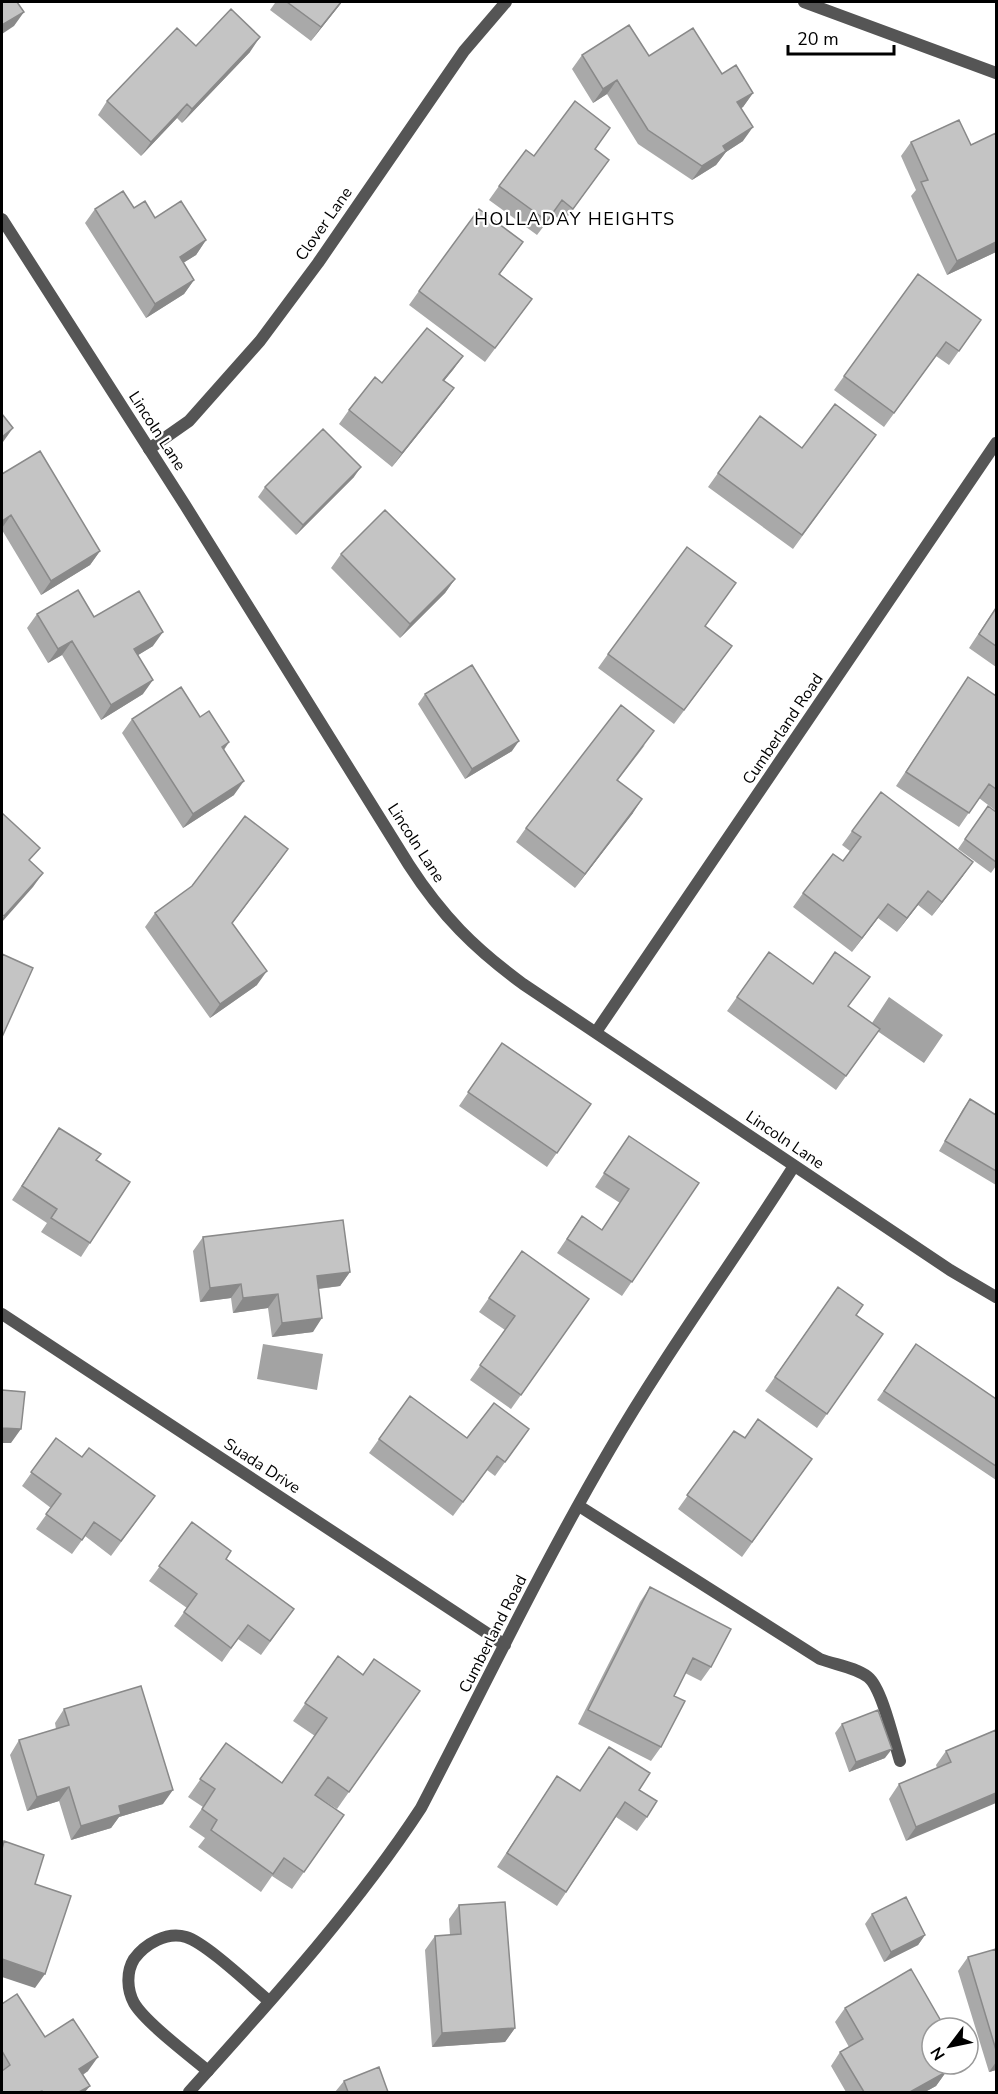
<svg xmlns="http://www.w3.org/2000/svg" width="998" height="2094" font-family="'Nunito Sans',sans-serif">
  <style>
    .water { fill: #a3a3a3 }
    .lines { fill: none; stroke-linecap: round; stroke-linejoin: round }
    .service { stroke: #555; stroke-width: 12 }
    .minor { stroke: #555; stroke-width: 12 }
    .tertiary { stroke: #555; stroke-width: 12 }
    .wall { fill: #a9a9a9 }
    .shaded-wall { fill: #898989 }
    .building { fill: #c4c4c4; stroke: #898989; stroke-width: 1.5 }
    .labels { text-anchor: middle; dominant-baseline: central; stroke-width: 4.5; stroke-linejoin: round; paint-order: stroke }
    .street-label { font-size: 16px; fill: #000; stroke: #fff }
    .neighbourhood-label { font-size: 18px; letter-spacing: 1.5px; fill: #000; stroke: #fff }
  </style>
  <rect width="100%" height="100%" fill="#fff"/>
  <path class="water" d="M889,997L943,1035L924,1063L870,1026Z
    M263,1344L323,1354L317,1390L257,1379Z"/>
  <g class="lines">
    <path class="service" d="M579,1506L820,1659C836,1665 855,1667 868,1677C882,1688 894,1742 900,1761
      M208,2071C189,2055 145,2022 134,2003C127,1990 126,1972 134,1959C145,1944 167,1931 186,1937C206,1943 251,1986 269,2001"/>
    <path class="minor" d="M804,2L996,73
      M149,449L189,421L260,341L318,263L464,51L506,2
      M596,1032L996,443
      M2,1314L505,1645
      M189,2092C269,2003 355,1909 421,1808C483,1689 541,1567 609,1451C666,1353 733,1262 794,1166"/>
    <path class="tertiary" d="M2,219L185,505L409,865C442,916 474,948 523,984L950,1270L996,1297"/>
  </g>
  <path class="wall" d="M272,2H342L311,41L270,10L275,3Z
    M196,46L250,52L182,123L177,118L141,156L98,115L107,101Z
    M582,55L649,56L722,74L753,93L743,107L741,108L743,141L726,152L716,165L692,180L638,144L607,94L593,103L572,69Z
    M996,133V252L947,275L911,196L916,190L901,156L911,142L971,145Z
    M595,150L609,160L563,223L553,214L537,235L489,200L499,186L534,156Z
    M134,208L206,240L196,255L183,263L194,280L184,294L146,318L85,223L95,209Z
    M523,242L500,274L532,299L485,362L409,305L419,291Z
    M918,274L981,320L949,365L936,356L884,427L834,390Z
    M463,356L444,381L454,388L444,402L392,467L339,424L349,410L382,383Z
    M876,435L793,549L708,487L718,473L802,448Z
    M2,474L100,551L90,565L41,595L2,530Z
    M354,477L296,535L258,497L265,487Z
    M341,554L455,579L445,593L400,638L331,568Z
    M996,607V667L969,648Z
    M37,614L94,617L153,646L138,655L143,694L101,720L62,655L48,663L27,628Z
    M705,626L722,660L674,724L598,668L608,654Z
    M968,677L996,696V811L979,798L959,827L896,786Z
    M425,694L512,751L465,779L418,704Z
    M200,717L229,742L224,750L234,795L183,828L122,733L132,719Z
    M645,745L618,780L633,813L575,888L516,842L526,828Z
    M988,806L996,812V866L991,873L958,849Z
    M852,831L963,876L932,916L918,905L897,932L878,918L852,952L793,907L803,893L843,861L850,851L842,845Z
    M278,863L232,923L257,985L210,1018L145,927L155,913Z
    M769,952L813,984L849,1007L880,1029L836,1090L727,1011Z
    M502,1043L591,1104L547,1167L459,1106Z
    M970,1099L996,1115V1185L939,1151L963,1109Z
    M59,1128L96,1160L90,1243L81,1257L41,1232L47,1223L12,1200Z
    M629,1136L699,1183L622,1296L557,1253L582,1216L602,1230L620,1203L595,1187Z
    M203,1237L350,1272L340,1286L319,1289L313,1332L272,1337L268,1308L233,1313L231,1298L200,1302L193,1251Z
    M522,1251L589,1299L511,1409L470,1380L505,1330L479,1312Z
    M838,1287L856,1315L883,1334L817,1428L765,1391Z
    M916,1344L996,1399V1480L877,1400Z
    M410,1396L467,1438L529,1429L495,1476L487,1470L453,1516L369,1453Z
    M734,1431L745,1438L812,1459L742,1557L678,1509Z
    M56,1438L82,1457L155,1496L111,1556L85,1536L72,1554L36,1529L51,1508L22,1486Z
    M192,1522L226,1559L294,1609L261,1655L238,1639L222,1662L174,1626L187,1608L149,1581Z
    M650,1587L711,1667L701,1681L685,1673L674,1696L661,1747L651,1761L578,1724L640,1602Z
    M338,1656L363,1674L420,1691L337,1809L315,1795L344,1815L292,1889L272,1876L261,1892L198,1847L205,1838L189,1827L203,1807L188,1797L226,1743L282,1783L315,1736L293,1721Z
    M64,1709L163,1804L119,1817L111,1828L71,1840L59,1801L27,1811L10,1755L19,1740L56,1729L55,1723Z
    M842,1724L885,1758L849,1772L835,1733Z
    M996,1730L906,1841L889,1799L899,1784L937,1768L936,1765L946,1751Z
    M609,1747L639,1790L647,1817L637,1831L616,1817L557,1906L497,1867L557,1776L580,1791Z
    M459,1905L515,2028L505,2042L432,2047L425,1950L435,1936L450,1935L449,1919Z
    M872,1914L925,1935L918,1945L884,1962L865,1924Z
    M996,1949V2070L989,2072L958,1971L968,1957Z
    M2,2004L88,2071L83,2075L85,2092H2Z
    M845,2008L932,2064H947L943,2066L946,2072L936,2086L925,2092H846L831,2066L840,2052L849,2047L835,2022Z
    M344,2081L388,2092H335Z"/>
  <path class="shaded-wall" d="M341,2H342L311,41L321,27Z
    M24,12L14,26L2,34V25Z
    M260,37L250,52L182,123L192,109Z
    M617,80L607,94L593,103L603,89Z
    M753,93L743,107L728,116L737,102Z
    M187,104L177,118L141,156L151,142Z
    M753,127L743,141L726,152L716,165L692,180L702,166L723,146Z
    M206,240L196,255L170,271L180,257Z
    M996,242V252L947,275L957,261Z
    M194,280L184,294L146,318L155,304Z
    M463,356L453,370L433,394L443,380Z
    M454,388L444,402L392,467L402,453Z
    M13,428L3,442L2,443V437Z
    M361,467L354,477L296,535L303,525Z
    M11,515L2,528V521Z
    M100,551L90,565L41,595L51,581Z
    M455,579L445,593L400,638L410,624Z
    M163,632L153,646L125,663L134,649Z
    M72,641L62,655L48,663L58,649Z
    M153,680L143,694L101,720L111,705Z
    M519,741L512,751L465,779L472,769Z
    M229,742L219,756L222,747Z
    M244,781L234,795L183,828L193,814Z
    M642,799L633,813L575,888L585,874Z
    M288,849L278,863L222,937L232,923Z
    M973,862L963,876L932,916L942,902Z
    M43,873L33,887L2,922V919L4,916Z
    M928,891L918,905L897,932L907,918Z
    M888,904L878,918L852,952L862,938Z
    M267,971L257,985L210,1018L220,1004Z
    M350,1272L340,1286L307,1290L317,1276Z
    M241,1284L231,1298L200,1302L210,1288Z
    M278,1294L268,1308L233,1313L243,1298Z
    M322,1318L313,1332L272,1337L282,1323Z
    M3,1428L21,1429L11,1443H2Z
    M892,1749L885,1758L849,1772L856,1762Z
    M69,1787L59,1801L27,1811L37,1797Z
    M173,1790L163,1804L119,1817L111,1828L71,1840L81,1826L119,1806Z
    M996,1793V1803L906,1841L916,1827Z
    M925,1935L918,1945L884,1962L891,1952Z
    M2,1959L45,1974L35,1988L2,1977Z
    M515,2028L505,2042L432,2047L442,2033Z
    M98,2057L88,2071L69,2083L79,2069Z
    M996,2062V2070L989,2072Z
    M946,2072L936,2086L925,2092H910Z
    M90,2086L85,2092H79Z"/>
  <path class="building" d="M2,2H17L24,12L2,25Z
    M287,2H341L321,27Z
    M231,9L260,37L192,109L187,104L151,142L107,101L177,28L196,46Z
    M629,25L649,56L693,28L722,74L736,65L753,93L737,102L753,127L723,146L726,151L702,166L648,130L617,80L603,89L582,55Z
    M575,101L610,128L595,149L609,160L573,209L562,200L547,221L499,186L526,150L534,156Z
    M959,120L971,145L996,133V242L957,261L921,182L928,180L911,142Z
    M123,191L134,208L145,201L155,218L181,201L206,240L180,257L194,280L155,304L95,209Z
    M479,209L523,242L499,274L532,299L495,348L419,291Z
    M918,274L981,320L959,351L946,342L894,413L844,376Z
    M427,328L463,356L443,380L454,388L402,453L349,410L375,377L382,383Z
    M835,404L876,435L802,535L718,473L760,416L802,448Z
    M2,414L13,428L2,437Z
    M323,429L361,467L303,525L265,487Z
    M40,451L100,551L51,581L11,515L2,521V474Z
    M385,510L455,579L410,624L341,554Z
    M687,547L736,583L705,626L732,646L684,710L608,654Z
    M78,590L94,617L139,591L163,632L134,649L153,680L111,705L72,641L58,649L37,614Z
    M996,608V646L979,634Z
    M472,665L519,741L472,769L425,694Z
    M968,677L996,696V789L989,784L969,813L906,772Z
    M181,687L200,717L209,711L229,742L222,747L244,781L193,814L132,719Z
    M621,705L654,731L617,780L642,799L585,874L526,828Z
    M881,792L973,862L942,902L928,891L907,918L888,904L862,938L803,893L833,854L843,861L861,837L852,831Z
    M988,806L996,812V862L965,839Z
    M2,813L40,848L29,860L43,873L4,916L2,915Z
    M245,816L288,849L232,923L267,971L220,1004L155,913L192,886Z
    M769,952L813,984L835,952L870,977L848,1006L880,1029L846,1076L737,997Z
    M2,954L33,968L2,1037Z
    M502,1043L591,1104L557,1153L468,1092Z
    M970,1099L996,1115V1171L945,1141Z
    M59,1128L101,1154L96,1160L130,1182L90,1243L51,1218L57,1209L22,1186Z
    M629,1136L699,1183L632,1282L567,1239L582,1216L602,1230L629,1189L604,1173Z
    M343,1220L350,1272L317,1276L322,1318L282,1323L278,1294L243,1298L241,1284L210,1288L203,1237Z
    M522,1251L589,1299L521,1395L480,1365L515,1316L489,1298Z
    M838,1287L863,1305L856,1315L883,1334L827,1414L775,1377Z
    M916,1344L996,1399V1466L884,1391Z
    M2,1390L25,1392L21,1429L3,1428L2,1445Z
    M410,1396L467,1438L494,1403L529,1429L505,1462L497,1456L463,1502L379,1439Z
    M758,1419L812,1459L752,1542L687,1495L734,1431L745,1438Z
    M56,1438L82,1457L89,1448L155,1496L121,1541L94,1522L82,1540L46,1514L61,1494L31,1472Z
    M192,1522L231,1551L226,1559L294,1609L270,1641L248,1625L231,1648L184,1612L197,1594L159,1566Z
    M650,1587L731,1629L711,1667L693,1658L674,1696L685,1701L661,1747L588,1710Z
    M338,1656L363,1675L374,1659L420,1691L349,1792L328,1777L315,1795L344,1815L304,1872L284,1858L273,1874L211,1830L217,1820L202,1809L215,1789L200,1779L226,1743L282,1783L327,1718L305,1703Z
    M141,1686L173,1790L119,1806L121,1814L81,1826L69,1787L37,1797L19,1740L69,1725L64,1709Z
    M878,1710L892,1749L856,1762L842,1724Z
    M996,1730V1793L916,1827L899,1784L951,1762L946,1751Z
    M609,1747L650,1773L639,1790L657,1801L647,1817L625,1802L566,1892L507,1853L557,1776L580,1791Z
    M4,1841L44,1855L35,1884L71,1896L45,1974L2,1959V1849Z
    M906,1897L925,1935L891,1952L872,1914Z
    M505,1902L515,2028L442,2033L435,1936L461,1934L459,1905Z
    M996,1949V2050L968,1957Z
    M911,1969L945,2028H932V2064H941L946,2072L910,2092H864L840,2052L863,2039L845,2008Z
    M17,1994L45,2037L73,2019L98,2057L79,2069L90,2086L79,2092H43L42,2091L39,2092H2V2071L10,2065L2,2051V2004Z
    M379,2067L388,2092H348L344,2081Z"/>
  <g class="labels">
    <g class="street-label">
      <text transform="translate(324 224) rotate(-55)">Clover Lane</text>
      <text transform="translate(157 431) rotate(57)">Lincoln Lane</text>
      <text transform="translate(783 729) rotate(-56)">Cumberland Road</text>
      <text transform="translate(416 843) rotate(57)">Lincoln Lane</text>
      <text transform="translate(785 1140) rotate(34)">Lincoln Lane</text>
      <text transform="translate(262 1466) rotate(33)">Suada Drive</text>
      <text transform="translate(493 1634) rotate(-63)">Cumberland Road</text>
    </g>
    <g class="neighbourhood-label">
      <text x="575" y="219">HOLLADAY HEIGHTS</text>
    </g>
  </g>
  <rect width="998" height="2094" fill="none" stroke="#000000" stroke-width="6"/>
  <g transform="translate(950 2046) rotate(238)"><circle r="28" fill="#ffffff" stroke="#999999" stroke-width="1.5"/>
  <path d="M0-4.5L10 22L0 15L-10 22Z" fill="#000000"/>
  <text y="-9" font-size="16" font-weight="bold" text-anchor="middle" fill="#000000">N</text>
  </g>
  <path d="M788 45v9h106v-9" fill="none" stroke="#000000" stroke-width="3"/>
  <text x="797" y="45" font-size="18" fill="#000000" stroke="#ffffff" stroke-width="4.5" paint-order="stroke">20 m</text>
</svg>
